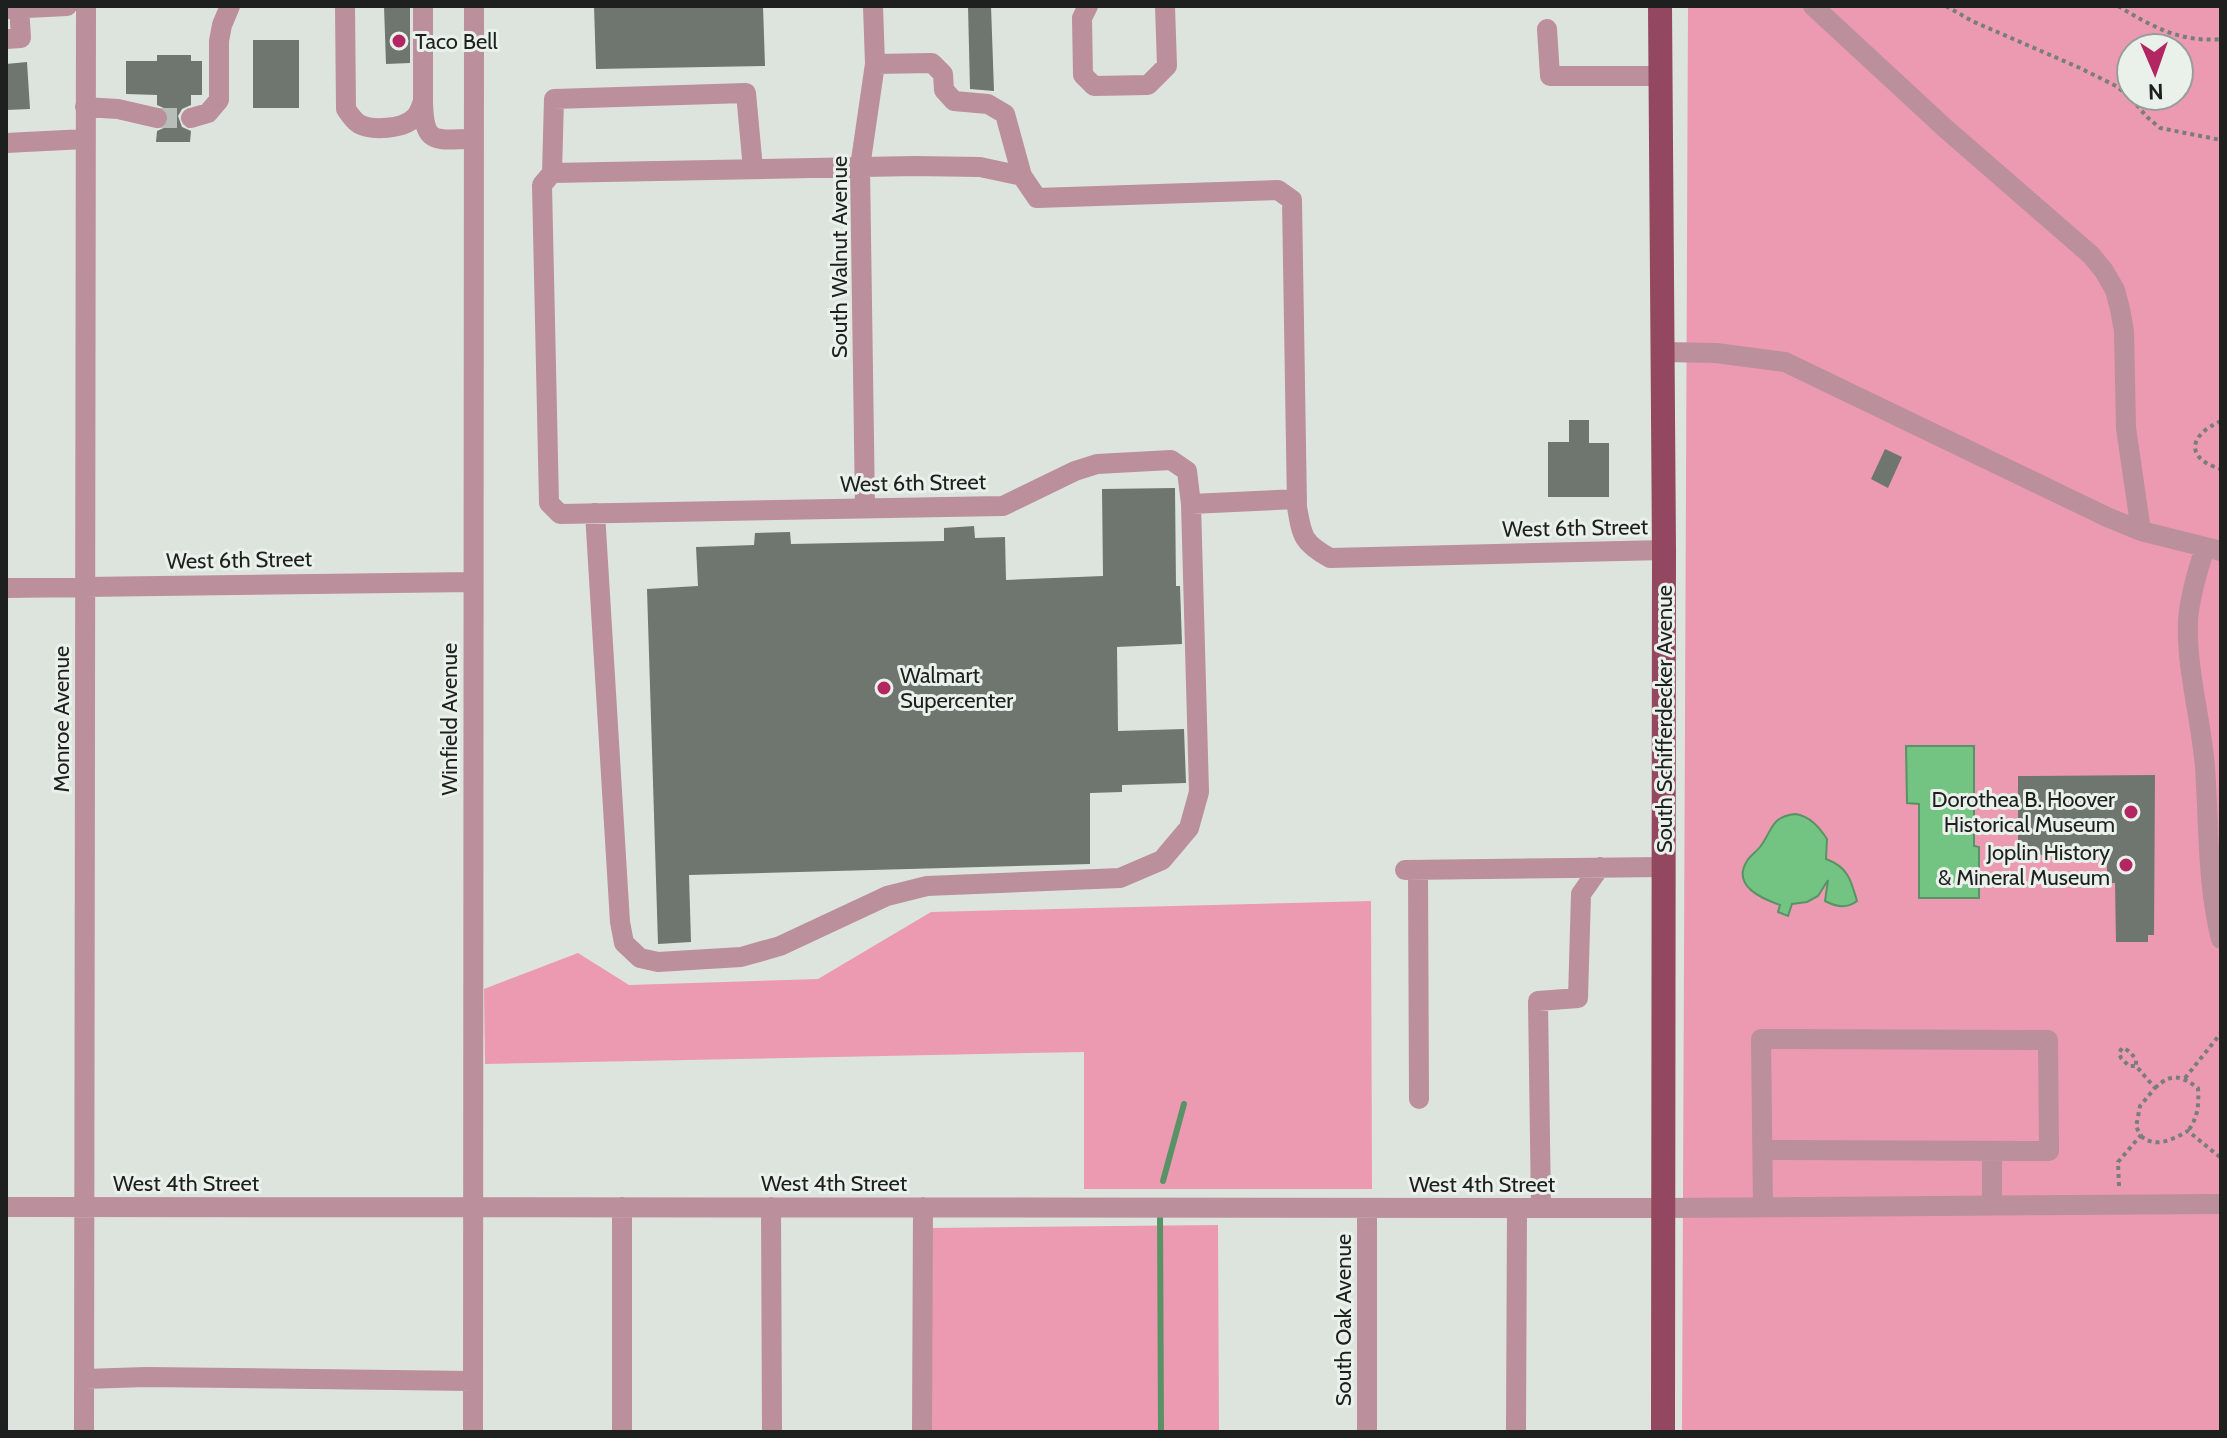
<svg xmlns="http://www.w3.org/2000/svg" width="2227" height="1438" font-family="Cabin,sans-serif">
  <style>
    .green { fill: #ec9ab1; fill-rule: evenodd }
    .water { fill: #73c483; stroke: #599365; stroke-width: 2 }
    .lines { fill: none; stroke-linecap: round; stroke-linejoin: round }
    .stream { stroke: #599365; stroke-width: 6 }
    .building { fill: #6f756f }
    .minor-tunnel { stroke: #b7bdb8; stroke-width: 20; stroke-dasharray: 20 10; stroke-linecap: butt }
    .path { stroke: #797e7a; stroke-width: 4; stroke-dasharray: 4 4; stroke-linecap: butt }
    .minor { stroke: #bb8f9b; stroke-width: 20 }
    .major { stroke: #934760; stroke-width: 24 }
    .poi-dot { fill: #b22661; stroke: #eaf1eb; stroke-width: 3 }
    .labels { text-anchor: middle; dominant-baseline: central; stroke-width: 6; stroke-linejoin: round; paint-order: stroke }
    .poi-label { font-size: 22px; fill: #1d201e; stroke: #eaf1eb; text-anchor: start }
    .street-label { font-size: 22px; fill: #1d201e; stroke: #eaf1eb }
  </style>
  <rect width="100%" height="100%" fill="#dde4de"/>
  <path class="green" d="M1688,6H2221V1432H1682ZM2131,48H2179V96H2131Z
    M1371,901L1372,1189H1084V1052L485,1064L484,989L578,953L629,985L818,979L931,912Z
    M1218,1225L1219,1432H930L931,1228Z"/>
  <path class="water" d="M1906,746H1974V846L1979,847V898H1919V804L1907,803Z
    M1795,814C1810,816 1819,827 1827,839L1826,859C1848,867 1851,880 1857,901C1847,909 1836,907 1825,901L1828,880L1818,896L1807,902L1792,904L1788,916L1778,912L1780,905C1763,899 1731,886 1747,861C1750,856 1756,852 1760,847C1773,830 1770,817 1795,814Z"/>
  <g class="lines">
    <path class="stream" d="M1163,1181L1184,1104
      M1160,1211L1161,1432"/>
  </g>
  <path class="building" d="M384,6H410V63L386,64Z
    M594,6H763L765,66L596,69Z
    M968,6H991L994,91L970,89Z
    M253,40H299V108H253Z
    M157,55H191V61H202V95H191V105L182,109L178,116L182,127L191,131L190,142H156L157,131L166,127L169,122L170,115L166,109L157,105V95L126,94V61H157Z
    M27,62L30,109L6,110V64Z
    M1569,420H1589V443H1609V497H1548V442H1569Z
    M1885,449L1902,457L1888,488L1871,479Z
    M1175,488L1176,586H1180L1182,644L1117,647L1118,731L1184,729L1186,783L1122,785V792L1090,793V864L689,875L691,942L658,944L647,589L698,586L696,547L754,545L755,533L790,532L791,544L944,541V528L974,526L975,538L1005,537L1006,580L1103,576L1102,489Z
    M2155,775L2154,935H2148V942H2116L2115,883H2107V855H2018V776Z"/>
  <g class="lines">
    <path class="minor-tunnel" d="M157,118H191"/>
    <path class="path" d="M1946,6L1972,21L2080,68L2116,86L2129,96L2147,117L2160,128L2221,140
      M2118,6C2151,26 2181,43 2221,39
      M2221,421C2189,435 2184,458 2221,469
      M2185,1078L2221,1033
      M2155,1088C2172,1072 2181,1076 2198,1088C2199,1106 2198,1117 2188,1131
      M2141,1136C2156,1149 2173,1139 2188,1131L2221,1158
      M2119,1186L2118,1162L2141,1135L2136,1127L2140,1106L2155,1088L2136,1066H2129L2121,1058L2119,1053L2122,1048C2129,1050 2132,1054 2136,1060V1066"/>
    <path class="minor" d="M345,6L346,109C350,115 353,120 359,124C372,131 403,129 414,118C419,114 421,107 423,101V6
      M1088,6L1082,18L1083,75L1094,86L1148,85L1167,66L1165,6
      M1813,6L1946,129L2091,255L2104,271L2115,290L2120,309L2124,331L2126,428L2141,531
      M6,9L67,6
      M1547,29L1550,76H1661
      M6,39L21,38L19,6
      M875,64L932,63L943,74L944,90L954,101L988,104L1005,114L1022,176
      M423,101C424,147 435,139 474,139
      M85,107L118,109L157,118
      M191,118L208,113L219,100V41L222,25L230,6
      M6,143L85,139
      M552,173L554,99L746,93L753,169
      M1664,352L1716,353L1785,362L2107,517L2141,531L2221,551
      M1297,499L1191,504L1187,471L1171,460L1097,464L1075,471L1003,506L560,514L549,503L542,185L552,173L914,166L980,167L1022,176L1037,198L1278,190L1292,200L1297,507C1302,537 1303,543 1330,558L1664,550
      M865,508L860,167L875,64L873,6
      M595,513L620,922L624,943L640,958L658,962L741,957L780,946L887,896L927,886L1120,878L1162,860L1189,828L1199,792L1191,504
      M2205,548C2197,572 2190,595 2188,620C2186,669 2201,718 2205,767C2209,824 2207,884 2221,939
      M6,588L473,582
      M1405,870L1664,867
      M1418,870L1419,1099
      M1762,1150L2049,1151L2048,1040L1761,1039L1763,1207
      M1992,1151V1205
      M6,1207L1662,1208L2221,1204
      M622,1207V1432
      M771,1207L772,1432
      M1541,1208L1538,1001L1578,998L1581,894L1600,867
      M84,1379L146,1377L473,1381
      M84,1432L86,6
      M473,1432L474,6
      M922,1432L923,1207
      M1367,1432V1208
      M1516,1432L1517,1208"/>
    <path class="major" d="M1660,6L1664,550L1663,1432"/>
  </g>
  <g class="poi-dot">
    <circle cx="399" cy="41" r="8"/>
    <circle cx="884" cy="688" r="8"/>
    <circle cx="2131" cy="812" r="8"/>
    <circle cx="2126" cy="865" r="8"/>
  </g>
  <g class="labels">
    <g class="poi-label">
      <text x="415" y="41">Taco Bell</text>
      <text x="900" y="675">Walmart<tspan x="900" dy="25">Supercenter</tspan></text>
      <text x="2115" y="799" text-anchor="end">Dorothea B. Hoover<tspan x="2115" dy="25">Historical Museum</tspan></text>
      <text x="2110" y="852" text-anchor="end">Joplin History<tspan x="2110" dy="25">&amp; Mineral Museum</tspan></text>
    </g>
    <g class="street-label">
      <text transform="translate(839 257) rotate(-90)">South Walnut Avenue</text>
      <text transform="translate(913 483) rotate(-1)">West 6th Street</text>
      <text transform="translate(1575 528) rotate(-1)">West 6th Street</text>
      <text transform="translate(239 560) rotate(-1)">West 6th Street</text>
      <text transform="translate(61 719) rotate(-90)">Monroe Avenue</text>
      <text transform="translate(449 719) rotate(-90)">Winfield Avenue</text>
      <text transform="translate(1664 719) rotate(-90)">South Schifferdecker Avenue</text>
      <text x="186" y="1183">West 4th Street</text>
      <text x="834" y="1183">West 4th Street</text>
      <text x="1482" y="1184">West 4th Street</text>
      <text transform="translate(1343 1320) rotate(-90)">South Oak Avenue</text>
    </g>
  </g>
  <rect width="2227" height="1438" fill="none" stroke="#1d201e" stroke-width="16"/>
  <g transform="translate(2155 72) rotate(178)"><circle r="38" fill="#eaf1eb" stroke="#989d99" stroke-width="2"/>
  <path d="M0-6L14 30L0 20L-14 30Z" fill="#b22661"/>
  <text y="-12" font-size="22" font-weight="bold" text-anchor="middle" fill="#1d201e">N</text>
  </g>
</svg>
